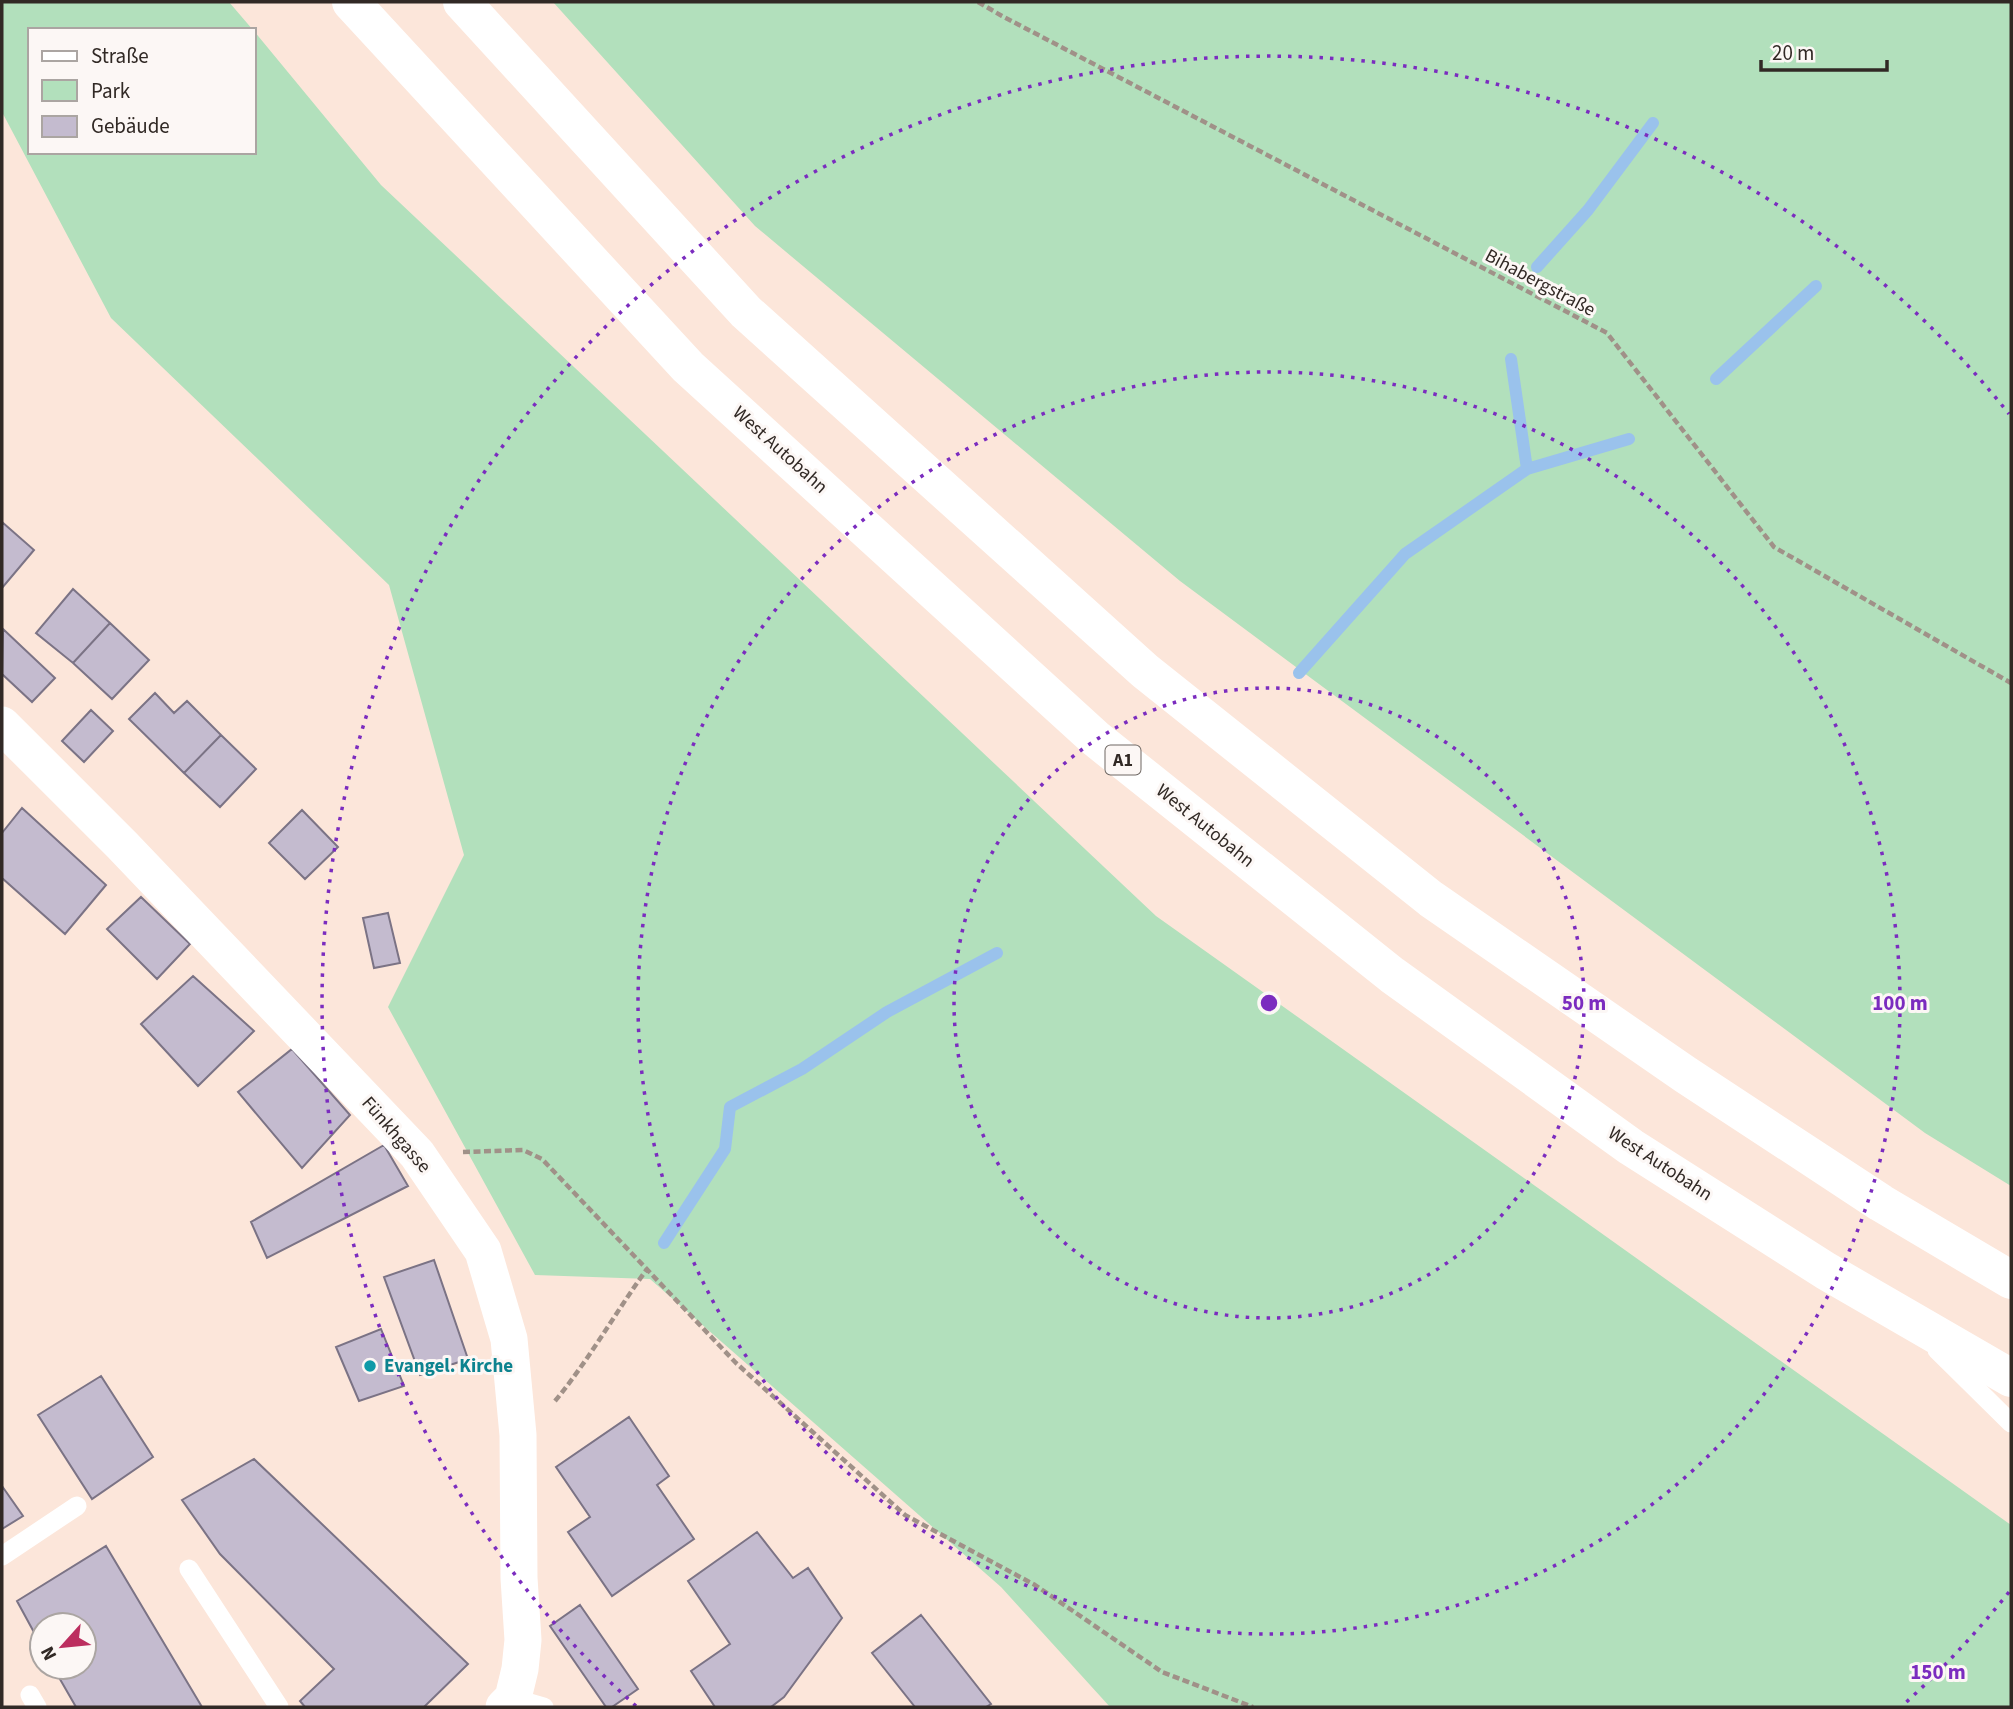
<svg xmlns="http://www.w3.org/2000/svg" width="2013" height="1709" font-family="'Source Sans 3',sans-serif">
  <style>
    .green { fill: #b2e0bc }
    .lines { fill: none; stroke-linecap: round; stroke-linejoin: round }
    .stream { stroke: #9ac2ec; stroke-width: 12 }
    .building { fill: #c4bbcf; stroke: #7b7385; stroke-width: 2 }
    .path { stroke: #a09188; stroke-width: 4.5; stroke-dasharray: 7 3.5; stroke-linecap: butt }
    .service { stroke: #fff; stroke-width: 19 }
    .minor { stroke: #fff; stroke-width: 37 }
    .motorway { stroke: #fff; stroke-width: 38 }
    .ring { fill: none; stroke: #7b2cbf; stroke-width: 3.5; stroke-dasharray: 3.5 7 }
    .culture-dot { fill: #0f9aa8; stroke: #fcf7f5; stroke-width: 2.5 }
    .labels { text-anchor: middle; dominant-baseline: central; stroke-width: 6; stroke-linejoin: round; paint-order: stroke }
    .shield { fill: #fcf7f5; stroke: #6e6763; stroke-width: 2 }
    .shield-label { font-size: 18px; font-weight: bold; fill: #312925 }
    .street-label { font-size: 19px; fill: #312925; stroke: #fcf7f5 }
    .culture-label { font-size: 19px; font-weight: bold; fill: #0d838f; stroke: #fcf7f5; text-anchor: start }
    .centre { fill: #7b2cbf; stroke: #fcf7f5; stroke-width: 3.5 }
    .ring-label { font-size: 21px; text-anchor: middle; font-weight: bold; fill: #7b2cbf; stroke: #fcf7f5; stroke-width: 6; stroke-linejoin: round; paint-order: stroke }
  </style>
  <rect width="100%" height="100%" fill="#fce6da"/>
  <path class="green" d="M2,2H229L253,30H30V152H254V31L381,185L1156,916L2011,1525V1707H1110L1001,1587L650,1279L535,1275L388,1007L464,855L389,585L111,318L2,112Z
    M553,2H2011V1186L1925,1133L1180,581L755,226Z"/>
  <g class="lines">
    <path class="stream" d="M1537,267L1588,210L1653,123
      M1511,359L1527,469
      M1716,379L1816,286
      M1299,673L1405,554L1527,469L1629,439
      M664,1243L725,1149L730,1107L802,1069L887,1012L997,953"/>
  </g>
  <path class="building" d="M2,522L34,550L2,588Z
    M73,589L110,623L73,663L36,633Z
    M110,623L149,660L112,699L73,663Z
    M3,629L55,678L32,702L2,674Z
    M155,693L174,713L187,701L221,735L184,773L129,719Z
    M91,710L113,731L84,762L62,741Z
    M221,735L256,769L220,807L184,773Z
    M22,808L106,885L65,934L2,878V833Z
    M302,810L338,847L305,879L269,843Z
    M141,897L190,944L157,979L107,929Z
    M388,913L400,963L374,968L363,918Z
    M193,976L254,1031L198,1086L141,1024Z
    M292,1049L350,1115L302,1168L238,1092Z
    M384,1145L408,1186L267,1258L251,1222Z
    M434,1260L468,1359L420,1375L384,1277Z
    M381,1329L404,1386L359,1401L336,1347Z
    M101,1376L153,1457L92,1499L38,1415Z
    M629,1417L669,1476L657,1485L694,1539L612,1596L568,1532L590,1517L556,1467Z
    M254,1459L468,1664L424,1707H305L300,1701L334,1669L220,1554L182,1500Z
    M2,1486L23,1516L2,1529Z
    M757,1532L793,1578L808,1568L842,1618L784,1697L771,1707H715L691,1671L730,1644L688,1581Z
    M106,1546L202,1707H76L53,1667H84V1625H42V1647L17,1601Z
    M580,1605L638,1689L612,1707H606L550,1626Z
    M921,1615L991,1704L986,1707H915L872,1653Z"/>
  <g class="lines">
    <path class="path" d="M978,2L1002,16L1607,333L1774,547L2011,683
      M463,1152L523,1150L542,1159L736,1363L905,1515L1035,1585L1162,1672L1253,1707
      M555,1401C589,1360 615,1313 647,1269"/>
    <path class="service" d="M1937,1350L2011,1423
      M2,1556L77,1506
      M189,1569L279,1707
      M30,1695L37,1707
      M513,1698L544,1707"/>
    <path class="minor" d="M2,725L122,845L417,1154L483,1251L509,1339L518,1435L519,1578L523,1640L520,1669L513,1698L504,1707"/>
    <path class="motorway" d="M351,2L688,367L1095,738L1392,975L1631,1147L1826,1271L2011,1378
      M462,2L746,312L1145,671L1431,899L1686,1075L1881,1203L2011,1280"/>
  </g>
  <g class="ring">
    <circle cx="1269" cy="1003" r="315"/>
    <circle cx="1269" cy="1003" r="631"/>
    <path d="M2009 1592A946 946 0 0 1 1902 1706M636 1706A946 946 0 1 1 2009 414"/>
  </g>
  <circle class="culture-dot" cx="370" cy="1366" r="7"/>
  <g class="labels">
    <rect class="shield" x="1105.5" y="745.5" width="35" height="29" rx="5"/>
    <g class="shield-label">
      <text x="1123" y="760">A1</text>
    </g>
    <g class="street-label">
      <text transform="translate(1540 283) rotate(28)">Bihabergstraße</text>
      <text transform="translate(780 450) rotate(42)">West Autobahn</text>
      <text transform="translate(1205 826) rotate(39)">West Autobahn</text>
      <text transform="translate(396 1135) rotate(49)">Fünkhgasse</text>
      <text transform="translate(1660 1164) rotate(33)">West Autobahn</text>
    </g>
    <g class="culture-label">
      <text x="384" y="1366">Evangel. Kirche</text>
    </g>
  </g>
  <circle cx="1269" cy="1003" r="10" class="centre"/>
  <g class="ring-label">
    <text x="1584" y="1010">50 m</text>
    <text x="1900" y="1010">100 m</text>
    <text x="1938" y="1679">150 m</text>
  </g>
  <rect width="2013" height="1709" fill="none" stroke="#312925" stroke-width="7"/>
  <rect x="28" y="28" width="228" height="126" fill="#fcf7f5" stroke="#aba5a2" stroke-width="2"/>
  <rect x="42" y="51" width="35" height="10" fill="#ffffff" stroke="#aba5a2" stroke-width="2"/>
  <text x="91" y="63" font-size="21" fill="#312925">Straße</text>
  <rect x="42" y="80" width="35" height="21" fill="#b2e0bc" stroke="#aba5a2" stroke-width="2"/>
  <text x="91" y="98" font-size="21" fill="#312925">Park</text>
  <rect x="42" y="116" width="35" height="21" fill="#c4bbcf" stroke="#aba5a2" stroke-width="2"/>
  <text x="91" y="133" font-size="21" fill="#312925">Gebäude</text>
  <g transform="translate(63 1646) rotate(243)"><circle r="33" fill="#fcf7f5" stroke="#aba5a2" stroke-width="2"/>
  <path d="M0-5L12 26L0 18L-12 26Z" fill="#bc2e5f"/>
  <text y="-10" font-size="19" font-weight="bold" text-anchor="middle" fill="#312925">N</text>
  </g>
  <path d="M1761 60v10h126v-10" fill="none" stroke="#312925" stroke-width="3.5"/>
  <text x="1772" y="60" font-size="21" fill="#312925" stroke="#fcf7f5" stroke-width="5" paint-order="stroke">20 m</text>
</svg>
